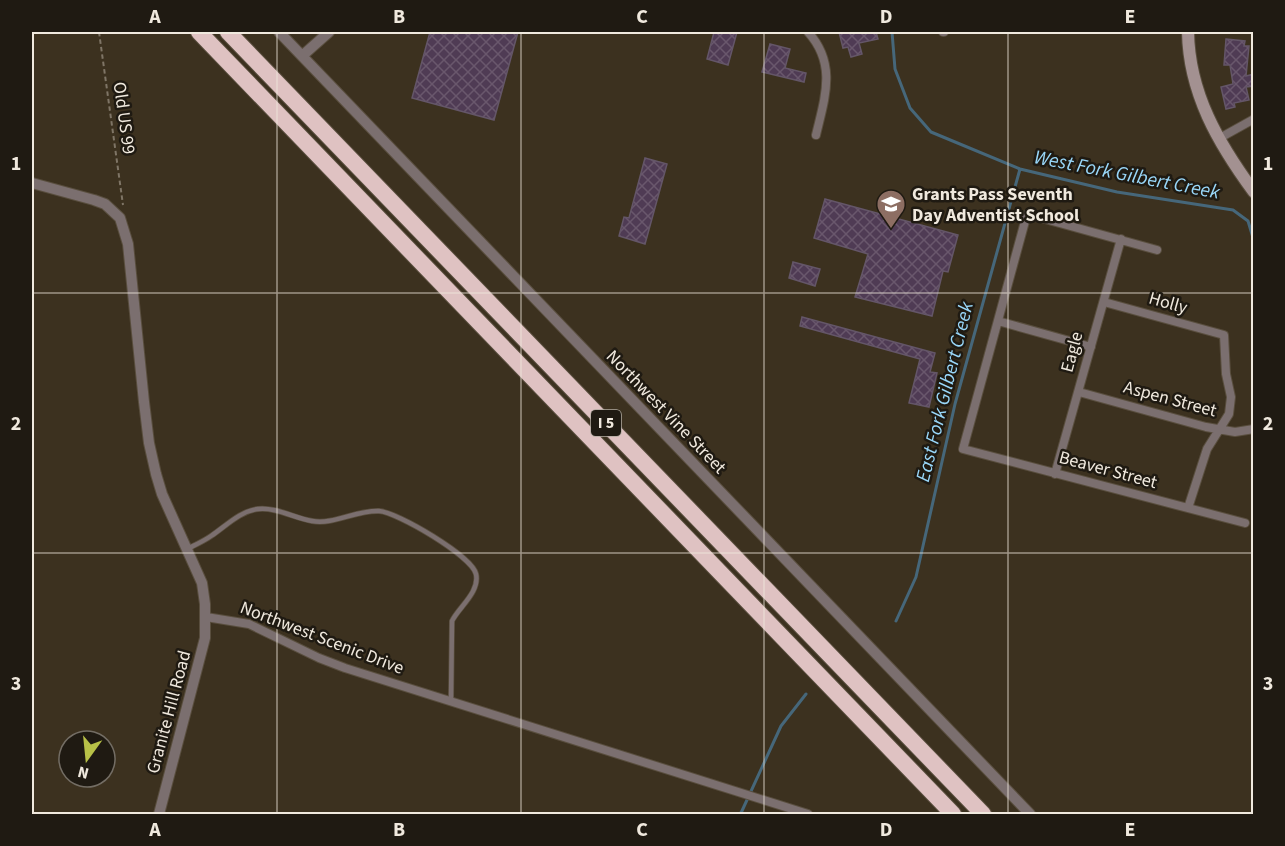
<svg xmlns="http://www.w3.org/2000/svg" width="1285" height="846" font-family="'Source Sans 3',sans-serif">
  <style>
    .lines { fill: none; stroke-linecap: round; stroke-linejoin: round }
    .stream { stroke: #46677a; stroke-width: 3 }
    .building { fill: url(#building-cross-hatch); stroke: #645668; stroke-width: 1.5 }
    .service-casing { stroke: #594e3e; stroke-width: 6 }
    .minor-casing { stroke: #594e3e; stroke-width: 10 }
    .tertiary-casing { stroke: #594e3e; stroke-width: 12 }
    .secondary-casing { stroke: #594e3e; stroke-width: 14 }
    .motorway-casing { stroke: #594e3e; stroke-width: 18 }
    .path { stroke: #7f7566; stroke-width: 2; stroke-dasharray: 4.5 3; stroke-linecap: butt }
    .service { stroke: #7b6f6f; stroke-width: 4.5 }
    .minor { stroke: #7b6f6f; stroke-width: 8 }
    .tertiary { stroke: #7b6f6f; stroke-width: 10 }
    .secondary { stroke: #a39191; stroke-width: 12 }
    .motorway { stroke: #dfc2c2; stroke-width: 16 }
    .grid { fill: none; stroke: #f0e9de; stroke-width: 1.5; stroke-opacity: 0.55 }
    .labels { text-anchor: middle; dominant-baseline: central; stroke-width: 5; stroke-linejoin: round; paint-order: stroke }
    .shield { fill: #1f1a12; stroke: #b1aba1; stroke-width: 1.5 }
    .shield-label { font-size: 16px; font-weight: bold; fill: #f0e9de }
    .street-label { font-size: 18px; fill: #f0e9de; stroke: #1f1a12 }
    .poi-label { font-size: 18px; font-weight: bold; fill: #f0e9de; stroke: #1f1a12; text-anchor: start }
    .water-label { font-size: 20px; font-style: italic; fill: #99d7f9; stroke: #1f1a12 }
    .neatline { fill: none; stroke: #f0e9de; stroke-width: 2 }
    .grid-label { font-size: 20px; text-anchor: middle; font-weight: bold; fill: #f0e9de }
  </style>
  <defs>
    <pattern id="building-cross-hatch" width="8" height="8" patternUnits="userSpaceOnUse" patternTransform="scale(1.5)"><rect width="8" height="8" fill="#4f3b54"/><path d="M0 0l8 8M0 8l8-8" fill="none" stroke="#69576c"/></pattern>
  </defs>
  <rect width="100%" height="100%" fill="#3c311f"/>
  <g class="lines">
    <path class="stream" d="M892,32L895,69L910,108L931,132L1020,169L1117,192L1233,210L1248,221L1254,241
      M896,621L916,577L955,404L1020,169
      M737,814L741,813L781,726L806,694"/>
  </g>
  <path class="building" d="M430,32H518L494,120L412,98Z
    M714,32H737L728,65L707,59Z
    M839,32H876L878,39L859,43L862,54L851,57L848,47L843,48Z
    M1226,39L1245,41L1244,46H1249L1246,76L1254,74V86L1246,87L1249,100L1234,103L1235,107L1226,109L1221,87L1233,84L1230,65H1224Z
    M770,44L790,49L785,68L806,73L804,82L762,72Z
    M645,158L667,164L645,244L619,236L624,217L629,218Z
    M825,199L958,235L948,272L943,271L932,316L855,297L868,254L814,238Z
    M793,262L820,269L815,286L789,278Z
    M802,317L935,353L930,372L937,373L929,407L909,403L920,359L800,326Z"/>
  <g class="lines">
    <g class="service-casing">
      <path id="service" d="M187,549C195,545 204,541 211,536C226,526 240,511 258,509C276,507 294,518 312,521C334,525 356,510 379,511C397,512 472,556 476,574C480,592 459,607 452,621L451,701"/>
    </g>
    <g class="minor-casing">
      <path id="minor" d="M808,32C837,64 825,97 816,135
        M943,32H944
        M1218,139L1254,119
        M1157,250L1027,214L963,449L1245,523
        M1104,302L1224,335L1226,374L1231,397L1229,414L1207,449L1188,508
        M998,321L1091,347
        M1079,392L1206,427L1235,432L1254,429
        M1055,474L1121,239
        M206,617L249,624L319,658L345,668L808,814"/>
    </g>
    <g class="tertiary-casing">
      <path id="tertiary" d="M279,32L1030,814
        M302,56L329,32
        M32,183L94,200L105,204L120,218L128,244L144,402L149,443L156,474L162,494L202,583L205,604V638L159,814"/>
    </g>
    <g class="secondary-casing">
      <path id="secondary" d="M1188,32C1189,93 1218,143 1254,192"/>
    </g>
    <g class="motorway-casing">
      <path id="motorway" d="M199,32L953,814
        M228,32L983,814"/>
    </g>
    <path class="path" d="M99,32L123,205"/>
    <use href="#service" class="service"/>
    <use href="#minor" class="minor"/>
    <use href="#tertiary" class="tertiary"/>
    <use href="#secondary" class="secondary"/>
    <use href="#motorway" class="motorway"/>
  </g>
  <path class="grid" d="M277,32V814M521,32V814M764,32V814M1008,32V814M32,293H1254M32,553H1254"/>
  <defs>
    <g id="school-pin" transform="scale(1.5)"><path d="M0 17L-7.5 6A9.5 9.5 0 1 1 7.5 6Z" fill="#8d6e63" stroke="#1f1a12"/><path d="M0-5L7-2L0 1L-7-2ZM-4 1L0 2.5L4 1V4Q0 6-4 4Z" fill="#fff"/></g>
  </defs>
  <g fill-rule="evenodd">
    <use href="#school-pin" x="891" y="204"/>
  </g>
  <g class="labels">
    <rect class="shield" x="591" y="410" width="30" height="26" rx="4.5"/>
    <g class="shield-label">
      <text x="606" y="423">I 5</text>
    </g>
    <g class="street-label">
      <text transform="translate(124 118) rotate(82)">Old US 99</text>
      <text transform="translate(1168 303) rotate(16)">Holly</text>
      <text transform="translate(1072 352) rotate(-75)">Eagle</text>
      <text transform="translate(1170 399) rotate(15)">Aspen Street</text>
      <text transform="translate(666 412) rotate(46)">Northwest Vine Street</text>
      <text transform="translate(1108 470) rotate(15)">Beaver Street</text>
      <text transform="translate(322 638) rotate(21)">Northwest Scenic Drive</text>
      <text transform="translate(169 712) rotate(-75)">Granite Hill Road</text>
    </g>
    <g class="poi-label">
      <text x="912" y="194">Grants Pass Seventh<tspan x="912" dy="21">Day Adventist School</tspan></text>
    </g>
    <g class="water-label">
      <text transform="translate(1127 175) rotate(11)">West Fork Gilbert Creek</text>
      <text transform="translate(945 392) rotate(-76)">East Fork Gilbert Creek</text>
    </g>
  </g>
  <rect width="1285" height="846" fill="none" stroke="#1f1a12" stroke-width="66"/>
  <g transform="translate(87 759) rotate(195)"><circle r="28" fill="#1f1a12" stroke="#736d64" stroke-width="1.5"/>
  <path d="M0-4.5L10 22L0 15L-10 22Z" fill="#b8c147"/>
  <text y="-9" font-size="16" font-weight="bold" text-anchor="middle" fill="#f0e9de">N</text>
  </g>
  <rect x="33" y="33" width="1219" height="780" class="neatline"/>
  <g class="grid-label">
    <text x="155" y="23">A</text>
    <text x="399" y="23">B</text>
    <text x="642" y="23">C</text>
    <text x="886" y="23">D</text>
    <text x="1130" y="23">E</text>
    <text x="16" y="170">1</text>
    <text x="1268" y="170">1</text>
    <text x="16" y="430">2</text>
    <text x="1268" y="430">2</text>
    <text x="16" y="690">3</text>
    <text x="1268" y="690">3</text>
    <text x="155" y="836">A</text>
    <text x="399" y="836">B</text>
    <text x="642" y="836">C</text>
    <text x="886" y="836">D</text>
    <text x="1130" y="836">E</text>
  </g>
</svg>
